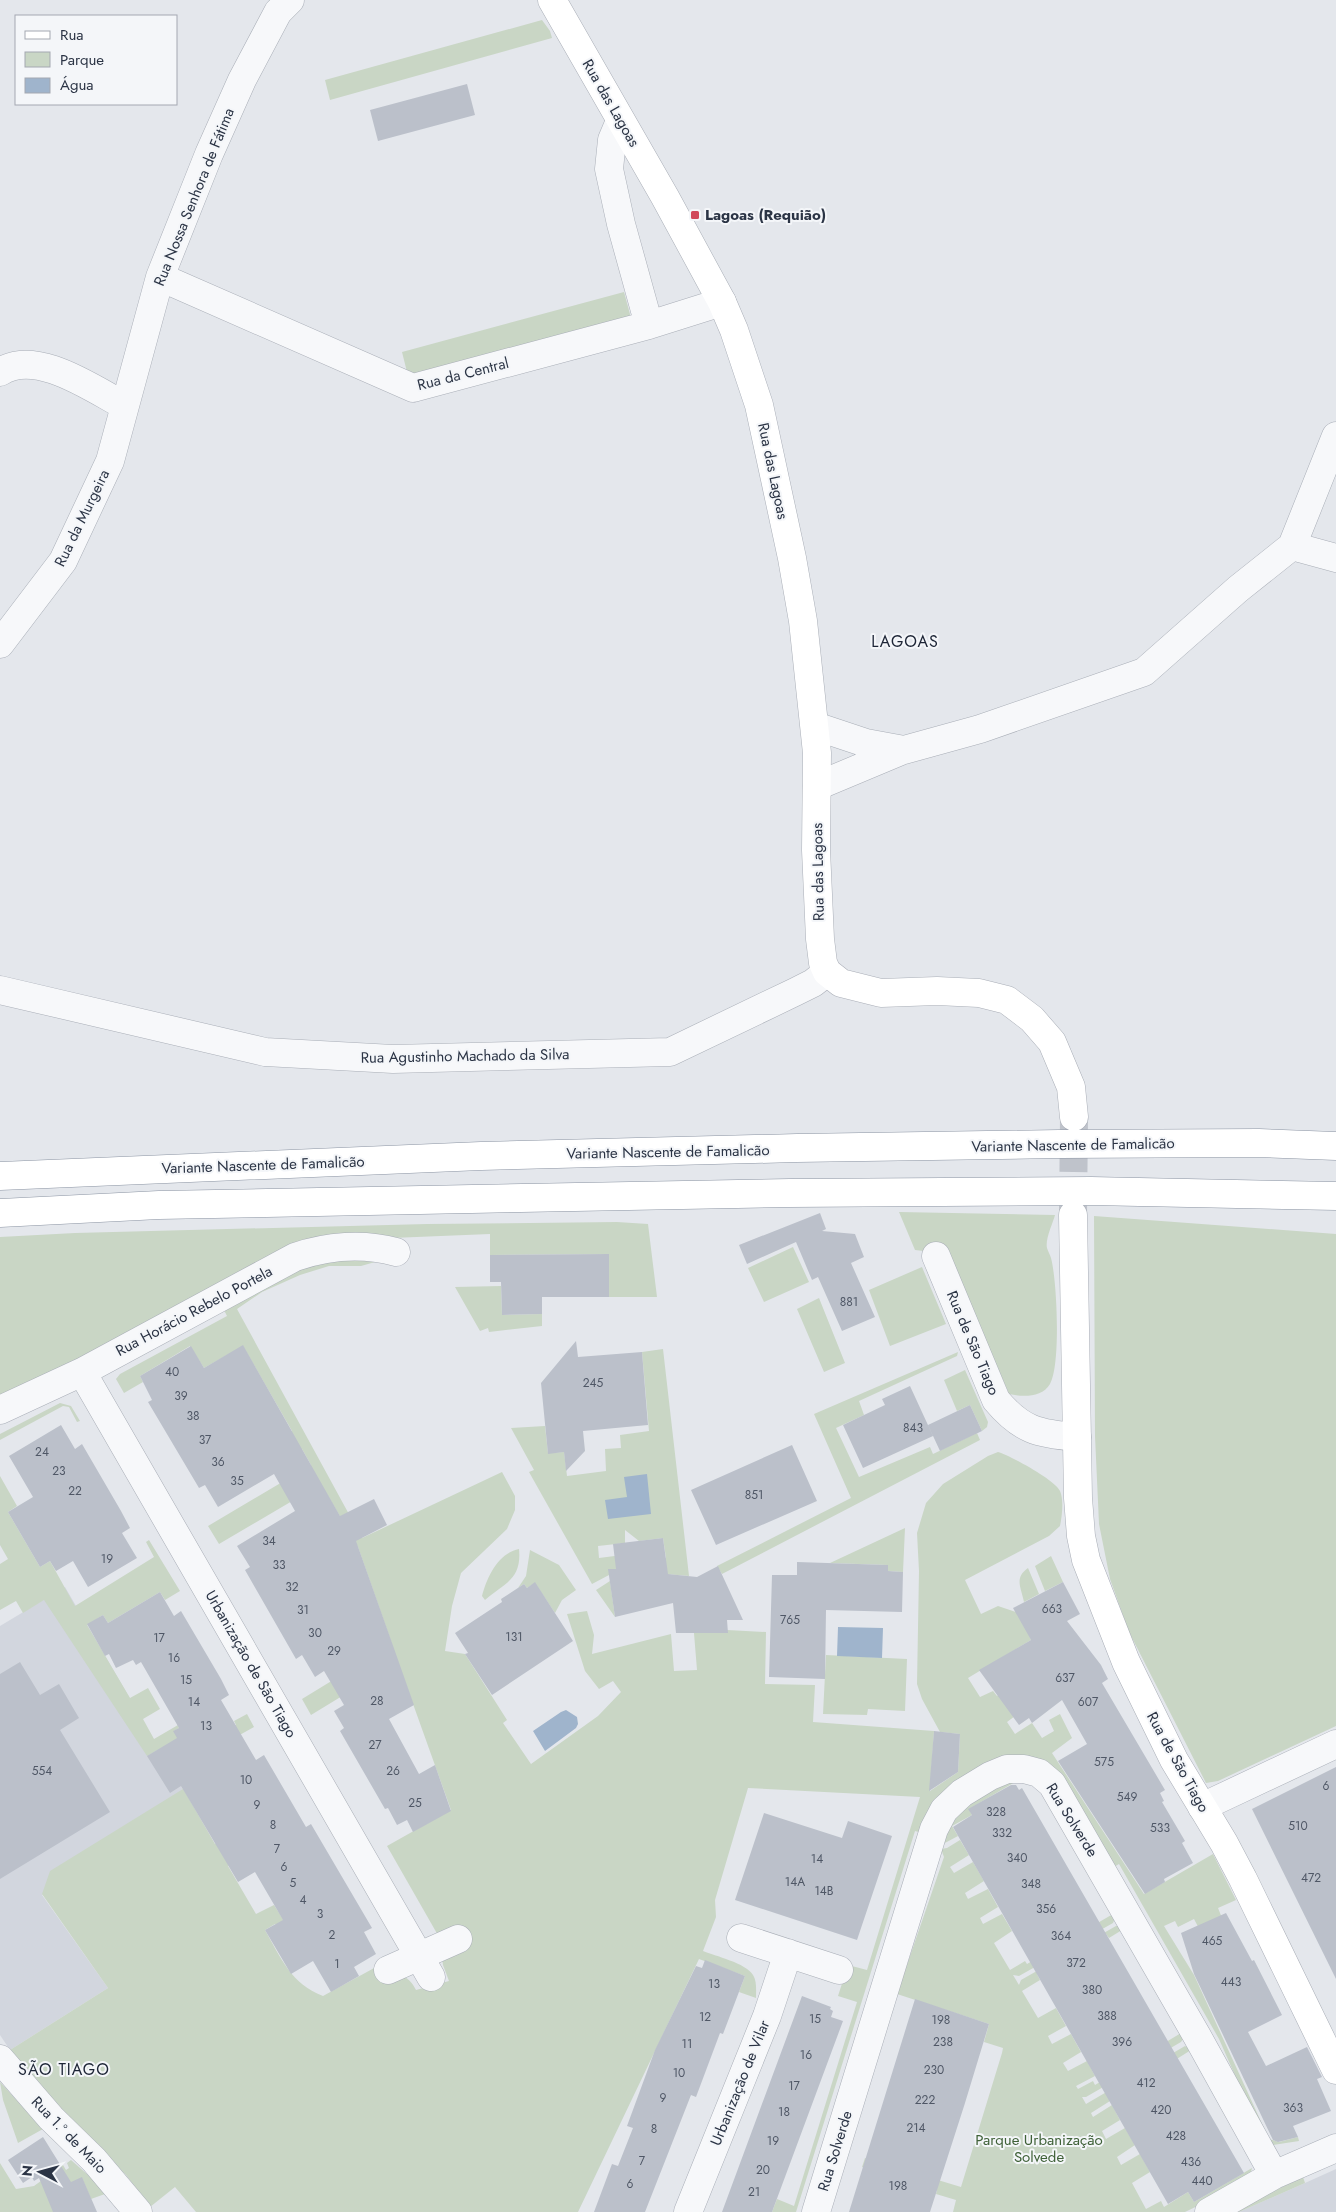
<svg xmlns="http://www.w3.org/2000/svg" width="1336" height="2212" font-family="Jost,sans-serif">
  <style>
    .built { fill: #d2d6de }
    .green { fill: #c9d6c5; fill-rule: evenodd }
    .water { fill: #9fb4cc }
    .building { fill: #bbc0ca }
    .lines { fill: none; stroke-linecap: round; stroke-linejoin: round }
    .secondary-tunnel { stroke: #bfc3cb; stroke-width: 28; stroke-dasharray: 28 14; stroke-linecap: butt }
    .minor-casing { stroke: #a9aeb7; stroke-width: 29 }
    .secondary-casing { stroke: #a9aeb7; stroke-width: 29 }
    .trunk-casing { stroke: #8b94a3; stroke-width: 29 }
    .minor { stroke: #f7f8fa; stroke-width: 28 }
    .secondary { stroke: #fff; stroke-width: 28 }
    .trunk { stroke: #fff; stroke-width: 28 }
    .poi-dot { fill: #d1495b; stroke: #f4f6f9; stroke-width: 2 }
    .labels { text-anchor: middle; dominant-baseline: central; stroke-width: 4; stroke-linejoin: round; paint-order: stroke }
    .number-label { font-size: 12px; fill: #4f5766 }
    .street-label { font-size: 15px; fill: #2b3445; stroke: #f4f6f9 }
    .poi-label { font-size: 15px; font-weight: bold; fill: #2b3445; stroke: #f4f6f9; text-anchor: start }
    .park-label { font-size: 15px; fill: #3f6138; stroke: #f4f6f9 }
    .neighbourhood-label { font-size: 16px; letter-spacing: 1px; fill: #1d2536; stroke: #f4f6f9 }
  </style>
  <rect width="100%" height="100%" fill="#e4e7ec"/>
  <path class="built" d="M65,1587L192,1805L42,1895L108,1988L10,2050L0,2035V1626Z
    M1336,2169V2212H1239L1305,2183Z"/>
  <path class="green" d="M542,20L550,31L552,38L330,100L325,80Z
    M624,292L631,318L409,380L402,352Z
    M899,1212L1055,1215C1053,1223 1045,1239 1047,1248C1048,1251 1050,1255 1051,1258C1057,1280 1061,1365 1050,1384C1042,1398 1022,1397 1009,1394L949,1254L915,1250Z
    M1094,1216L1336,1234V1726L1218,1781L1206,1783L1129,1632L1110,1579L1099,1524L1095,1436Z
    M617,1222L648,1224L657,1297H609L608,1254L490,1255V1234L318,1241L0,1404V1237L75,1233L427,1224Z
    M793,1247L809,1282L764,1302L748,1268Z
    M318,1257L382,1260L361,1266H329L300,1275L262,1292L237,1309L362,1538L502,1472L515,1496V1510L507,1529L461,1573L452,1606L445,1651L465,1654L507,1720L503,1723L531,1764L598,1716L621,1692L613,1681L599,1689L585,1671L567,1614L587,1611L594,1635L592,1654L671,1634L674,1671L697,1670L693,1621L710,1633H727V1630L766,1632L765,1684L815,1685L813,1722L934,1731L930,1791L958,1772L960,1734L940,1732L922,1699L917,1684L919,1571L917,1533L926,1503L943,1484L988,1456L998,1452C1011,1456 1055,1480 1060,1491C1064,1500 1062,1516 1060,1526L1049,1536L965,1580L981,1614L998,1606L1019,1613L1031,1640L968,1678L980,1697L993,1691L997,1696L1036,1668L1019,1713L1007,1722L1015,1734L1032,1723L1042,1738L1054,1731L1049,1720L1060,1714L1072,1738L1052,1753L1144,1894L1213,1854L1236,1900L1218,1908L1222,1918L1203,1936L1194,1919L1178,1927L1175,1921L1164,1926L1194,1975L1269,2139L1279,2142L1298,2137L1299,2141L1273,2145L1259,2130L1219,2039L1119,1864L1112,1868L1024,1761L925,1834L915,1831L796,2212H772L777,2199L794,2206L857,2002L838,1996L848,1965L867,1970L920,1797L748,1788L715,1900L716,1917L703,1951C715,1956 746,1963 753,1975C757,1981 756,1991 756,1998L739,1992L745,1976L699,1959L578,2212H196L175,2187L150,2207L126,2175L73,2126L10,2050L108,1988L42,1894L50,1871L183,1789L159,1749L147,1756L44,1600L23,1613L16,1601L0,1610V1564L8,1559L0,1545V1476L17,1506L8,1512L40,1567L50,1561L75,1606L154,1557L146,1542L149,1540L180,1591L165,1600L160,1592L108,1623L103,1615L87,1625L130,1698L148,1688L160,1709L143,1719L154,1739L178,1725L179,1728L174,1731L187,1753L236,1725L234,1721L247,1714L254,1727L236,1737L184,1790L215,1844L239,1831L235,1861L228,1866L256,1914L274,1905L290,1930L275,1924L265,1930C281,1958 291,1984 323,1996L376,1967C394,1972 408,1973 416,1990L449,1981L443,1965L439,1937L387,1846L451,1810L398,1662L311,1715L302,1699L392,1644L358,1547L321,1484L219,1544L208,1526L311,1465L302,1449L270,1468L279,1440L292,1431L243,1346L204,1368L190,1346L140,1376L143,1382L124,1393L116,1379L120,1374L227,1316L221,1304Z
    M922,1267L946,1324L890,1346L869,1290Z
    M501,1286L502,1315L542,1314V1326L489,1332L488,1328L480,1331L455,1287Z
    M819,1298L845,1363L824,1372L797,1309Z
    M663,1349L689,1576L609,1569V1575L592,1584L529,1472L534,1470L511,1428L545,1426L548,1453L564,1452L567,1476L606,1471L605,1449L621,1448L620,1435L649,1431L642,1352ZM625,1530L639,1541L663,1538L666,1558L638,1553L599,1558L598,1546L625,1543Z
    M958,1352L957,1356L859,1401L864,1415L836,1428L859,1477L930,1447L933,1454L977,1433L980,1440L722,1574L717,1566L851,1498L814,1414Z
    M965,1370L988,1422L987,1427L982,1431L970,1405L957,1411L944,1380Z
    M60,1403L71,1406L80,1421L77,1422L69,1407L63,1406L0,1440V1434Z
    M905,1528L903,1572L888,1571V1565L830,1563Z
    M519,1549C522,1579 505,1583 485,1600L482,1596C487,1577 498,1553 519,1549Z
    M530,1550L559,1565L576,1590L562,1600L555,1613L535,1583L527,1588L524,1584L518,1588L526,1576Z
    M1051,1556L1063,1582L1045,1591L1035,1566Z
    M1028,1568L1039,1594L1024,1602C1021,1587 1014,1578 1028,1568Z
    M610,1581L615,1617L596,1590Z
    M826,1655L907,1659L905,1711L868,1709L867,1715L823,1714Z
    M1001,1782H1015L969,1809L972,1815L952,1826L958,1836L943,1844C954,1810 973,1802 1001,1782Z
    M960,1840L969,1855L950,1867L954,1873L973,1862L984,1881L965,1893L968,1899L988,1889L998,1907L980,1918L983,1924L1002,1914L1012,1931L994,1943L1010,1970L1025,1961L1027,1964L1113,1914L1115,1918L1113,1923L1019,1976L1013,1975L1019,1985L1021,1980L1116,1926H1119L1122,1930L1109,1938L1106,1934L1037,1974L1040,1980L1022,1991L1038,2018L1056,2008L1066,2026L1048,2036L1052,2044L1071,2034L1081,2052L1063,2063L1068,2071L1087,2061L1095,2076L1076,2086L1078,2089L1093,2081L1095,2085L1181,2033L1183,2039L1181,2042L1086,2097H1082L1086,2104L1185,2046L1191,2050L1091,2113L1093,2117L1112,2105L1120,2120L1102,2131L1106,2139L1125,2128L1135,2145L1117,2157L1121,2165L1140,2154L1150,2172L1132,2183L1146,2209L1161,2201L1164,2207L1188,2192L1194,2202L1252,2168L1250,2176L1243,2184L1185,2212H953L956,2200L936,2194L937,2190L862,2167L865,2158L961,2187L1002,2053L1003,2048L984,2042L989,2024L897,1994L944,1857L941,1849L947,1848Z
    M0,2082L1,2083L43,2129L18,2143L3,2100Z
    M71,2160L96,2182L105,2194L91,2199L82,2178L53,2212H0V2163L16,2189L34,2186L63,2165L66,2170L69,2168L67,2163Z
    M1303,2177L1305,2183L1239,2212H1230Z"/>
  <path class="water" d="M647,1474L651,1514L608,1519L605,1500L627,1497L624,1477Z
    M838,1627L883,1628L882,1658L837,1656Z
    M566,1710L577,1717L578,1724L576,1728L545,1751L533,1731L561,1712Z"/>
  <path class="building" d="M467,84L475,115L378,141L370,110Z
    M820,1213L826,1229L822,1231L855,1234L864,1257L851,1263L875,1317L842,1331L818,1277L812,1280L796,1242L747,1264L739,1245Z
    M609,1254V1297H542V1314L502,1315L501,1282H490V1255Z
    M576,1341L578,1357L642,1352L648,1425L583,1431L585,1451L566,1471L564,1452L548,1454L541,1383Z
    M243,1345L340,1516L374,1499L387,1525L356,1541L414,1705L389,1719L419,1774L435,1765L451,1811L413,1832L407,1820L397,1825L388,1808L385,1809L340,1731L344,1728L334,1711L344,1705L324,1671L315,1677L302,1655L296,1659L245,1570L250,1567L237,1546L295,1511L274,1474L218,1507L205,1485L199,1488L148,1402L152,1400L140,1376L191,1346L204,1368Z
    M910,1386L933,1436L863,1468L843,1425L885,1405L882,1399Z
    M970,1405L982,1431L940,1451L928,1425Z
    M61,1425L75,1449L82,1444L121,1511L130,1528L122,1533L137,1558L88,1587L73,1561L56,1571L50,1561L40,1567L8,1512L33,1497L9,1456Z
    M792,1445L817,1501L716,1545L691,1490Z
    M663,1538L668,1574L697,1577L718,1566L743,1620H727L728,1633H676L673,1603L615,1617L608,1569H616L613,1544Z
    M797,1562L888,1565V1571L903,1572L902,1612L826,1610L825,1679L769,1677L772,1575H797Z
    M535,1582L573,1641L492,1695L465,1654L468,1653L455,1633L502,1602L501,1599L524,1584L527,1588Z
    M1063,1582L1080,1614L1067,1621L1101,1665L1108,1679L1102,1683L1165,1790L1160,1793L1164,1801L1162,1802L1185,1841L1182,1843L1193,1863L1164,1879L1165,1882L1145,1894L1058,1761L1087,1744L1062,1700L1032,1723L1029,1718L1019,1725L979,1670L1031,1640L1013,1608Z
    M160,1592L174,1616L181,1611L221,1679L229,1695L221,1700L256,1760L264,1755L306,1827L311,1824L372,1928L364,1932L376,1954L354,1967L359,1976L331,1992L313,1961L291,1974L265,1930L283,1920L255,1872L238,1882L181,1786L170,1793L147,1756L177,1738L173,1731L179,1728L141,1662L136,1665L133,1660L116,1668L109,1654L105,1656L87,1624L103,1615L108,1623Z
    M20,1662L40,1695L59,1684L79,1718L60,1730L110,1812L0,1879V1674Z
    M934,1731L960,1734L958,1772L929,1791Z
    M1336,1767V1979L1252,1809Z
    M1011,1785H1016L1019,1790L1022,1788L1244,2173L1194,2202L1188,2192L1168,2204L953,1827L972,1815L968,1809Z
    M764,1813L842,1838L848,1821L892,1836L857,1940L735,1900Z
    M1226,1913L1252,1961L1254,1960L1282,2015L1248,2032L1266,2066L1307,2047L1322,2077L1317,2079L1331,2111L1293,2126L1298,2137L1278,2142L1273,2140L1194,1974L1181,1933Z
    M705,1960L745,1976L723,2034L720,2033L696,2097L691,2095L645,2212H594L612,2164L618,2166L633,2128L627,2126L655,2050L696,1966L702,1968Z
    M802,1996L831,2007L830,2009L833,2011L831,2017L843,2021L772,2212H722Z
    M915,1999L989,2024L965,2103L930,2212H849Z
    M43,2137L71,2182L82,2177L97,2212H53L39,2178L34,2181L32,2177L23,2183L8,2160Z"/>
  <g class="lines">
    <path class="secondary-tunnel" d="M1073,1214L1074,1119"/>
    <g class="minor-casing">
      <path id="minor" d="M620,121L612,140L609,169L621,224L649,325
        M160,277L413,388L649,325L722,302
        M0,372C36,348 93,389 125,406
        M1292,546L1336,558
        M0,644L63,561L110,461L160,277L209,154L242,80L278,12L290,0
        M815,726L866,743L904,750L980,729L1144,672L1238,589L1292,546L1336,436
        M817,786L903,750
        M0,990L265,1052L393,1059L670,1052L795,992L813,983L827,972
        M936,1256L996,1400C1021,1430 1038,1434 1077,1437
        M82,1372L431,1977
        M0,1410L82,1372L295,1257C327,1246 363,1243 396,1252
        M1202,1807L1336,1744
        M741,1938L839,1970
        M388,1970L458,1939
        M0,2059L51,2118L94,2160L138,2212
        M688,2212L767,2016L788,1953
        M816,2212L934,1829L944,1810L962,1793L990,1776L1007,1769H1024L1039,1773L1052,1784L1197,2036L1274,2175
        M1209,2212L1274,2175L1336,2148"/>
    </g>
    <g class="secondary-casing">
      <path id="secondary" d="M552,0L665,197L722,302L734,330L759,405L792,558L803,621L817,753L816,850L820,939L823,963L827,972L841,983L881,993L937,991L979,993L1007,1000L1032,1019L1052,1042L1071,1087L1074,1117
        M1073,1215L1078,1498L1081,1536L1086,1560L1126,1662L1174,1760L1224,1843L1243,1879L1336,2070"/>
    </g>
    <g class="trunk-casing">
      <path id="trunk" d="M0,1176L481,1156L797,1148L1059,1144L1259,1143L1336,1146
        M0,1213L159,1205L790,1193L1091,1191L1336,1196"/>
    </g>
    <use href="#minor" class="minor"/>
    <use href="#secondary" class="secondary"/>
    <use href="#trunk" class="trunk"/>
  </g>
  <rect class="poi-dot" x="690" y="210" width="10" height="10" rx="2.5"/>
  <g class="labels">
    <g class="number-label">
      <text x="849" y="1302">881</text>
      <text x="172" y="1372">40</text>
      <text x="593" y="1383">245</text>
      <text x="181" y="1396">39</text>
      <text x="193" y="1416">38</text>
      <text x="913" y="1428">843</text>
      <text x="205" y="1440">37</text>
      <text x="42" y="1452">24</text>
      <text x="218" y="1462">36</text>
      <text x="59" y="1471">23</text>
      <text x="237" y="1481">35</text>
      <text x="75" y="1491">22</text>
      <text x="754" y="1495">851</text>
      <text x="269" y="1541">34</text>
      <text x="107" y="1559">19</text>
      <text x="279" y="1565">33</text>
      <text x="292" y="1587">32</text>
      <text x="1052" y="1609">663</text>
      <text x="303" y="1610">31</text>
      <text x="790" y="1620">765</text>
      <text x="315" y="1633">30</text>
      <text x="514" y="1637">131</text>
      <text x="159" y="1638">17</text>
      <text x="334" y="1651">29</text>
      <text x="174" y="1658">16</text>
      <text x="1065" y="1678">637</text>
      <text x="186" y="1680">15</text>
      <text x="377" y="1701">28</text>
      <text x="194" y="1702">14</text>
      <text x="1088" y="1702">607</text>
      <text x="206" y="1726">13</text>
      <text x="375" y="1745">27</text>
      <text x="1104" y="1762">575</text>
      <text x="42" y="1771">554</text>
      <text x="393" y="1771">26</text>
      <text x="246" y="1780">10</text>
      <text x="1326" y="1786">6</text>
      <text x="1127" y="1797">549</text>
      <text x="415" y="1803">25</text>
      <text x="257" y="1805">9</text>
      <text x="996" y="1812">328</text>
      <text x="273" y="1825">8</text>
      <text x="1298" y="1826">510</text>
      <text x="1160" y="1828">533</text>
      <text x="1002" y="1833">332</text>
      <text x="277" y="1849">7</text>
      <text x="1017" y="1858">340</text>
      <text x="817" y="1859">14</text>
      <text x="284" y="1867">6</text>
      <text x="1311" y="1878">472</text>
      <text x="795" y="1882">14A</text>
      <text x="293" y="1883">5</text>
      <text x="1031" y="1884">348</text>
      <text x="824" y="1891">14B</text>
      <text x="303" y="1900">4</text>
      <text x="1046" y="1909">356</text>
      <text x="320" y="1914">3</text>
      <text x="332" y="1935">2</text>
      <text x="1061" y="1936">364</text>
      <text x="1212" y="1941">465</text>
      <text x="1076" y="1963">372</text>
      <text x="337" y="1964">1</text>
      <text x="1231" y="1982">443</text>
      <text x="714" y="1984">13</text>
      <text x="1092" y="1990">380</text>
      <text x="1107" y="2016">388</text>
      <text x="705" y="2017">12</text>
      <text x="815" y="2019">15</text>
      <text x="941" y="2020">198</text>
      <text x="943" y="2042">238</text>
      <text x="1122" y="2042">396</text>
      <text x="687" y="2044">11</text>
      <text x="806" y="2055">16</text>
      <text x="934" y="2070">230</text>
      <text x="679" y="2073">10</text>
      <text x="1146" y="2083">412</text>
      <text x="794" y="2086">17</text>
      <text x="663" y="2098">9</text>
      <text x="925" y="2100">222</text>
      <text x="1293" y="2108">363</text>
      <text x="1161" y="2110">420</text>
      <text x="784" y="2112">18</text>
      <text x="916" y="2128">214</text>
      <text x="654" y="2129">8</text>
      <text x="1176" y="2136">428</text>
      <text x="773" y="2141">19</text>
      <text x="642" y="2161">7</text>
      <text x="1191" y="2162">436</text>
      <text x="763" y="2170">20</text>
      <text x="1202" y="2181">440</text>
      <text x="630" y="2184">6</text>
      <text x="898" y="2186">198</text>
      <text x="754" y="2192">21</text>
    </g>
    <g class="street-label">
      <text transform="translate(611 103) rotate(60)">Rua das Lagoas</text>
      <text transform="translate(194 197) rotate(-68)">Rua Nossa Senhora de Fátima</text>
      <text transform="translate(463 374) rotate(-14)">Rua da Central</text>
      <text transform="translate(773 471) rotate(78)">Rua das Lagoas</text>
      <text transform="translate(82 518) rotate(-64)">Rua da Murgeira</text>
      <text transform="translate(818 872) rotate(-91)">Rua das Lagoas</text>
      <text transform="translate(465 1056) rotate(-1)">Rua Agustinho Machado da Silva</text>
      <text transform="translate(1073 1145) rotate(-1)">Variante Nascente de Famalicão</text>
      <text transform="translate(668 1152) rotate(-1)">Variante Nascente de Famalicão</text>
      <text transform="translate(263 1165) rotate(-2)">Variante Nascente de Famalicão</text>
      <text transform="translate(194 1311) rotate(-28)">Rua Horácio Rebelo Portela</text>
      <text transform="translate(973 1343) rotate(67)">Rua de São Tiago</text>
      <text transform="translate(251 1664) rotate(60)">Urbanização de São Tiago</text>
      <text transform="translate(1178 1762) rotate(61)">Rua de São Tiago</text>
      <text transform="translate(1072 1820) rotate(58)">Rua Solverde</text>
      <text transform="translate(740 2083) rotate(-68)">Urbanização de Vilar</text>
      <text transform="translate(69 2135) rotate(46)">Rua 1.º de Maio</text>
      <text transform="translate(835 2151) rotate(-73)">Rua Solverde</text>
    </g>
    <g class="poi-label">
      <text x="705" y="215">Lagoas (Requião)</text>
    </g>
    <g class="park-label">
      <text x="1039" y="2140">Parque Urbanização<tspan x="1039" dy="17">Solvede</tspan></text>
    </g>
    <g class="neighbourhood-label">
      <text x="905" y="641">LAGOAS</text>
      <text x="64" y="2069">SÃO TIAGO</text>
    </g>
  </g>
  <rect x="15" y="15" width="162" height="90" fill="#f4f6f9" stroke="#a4a8b1"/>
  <rect x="25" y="31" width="25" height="8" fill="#ffffff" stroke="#a4a8b1"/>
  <text x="60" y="40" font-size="15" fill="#2b3445">Rua</text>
  <rect x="25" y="52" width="25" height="15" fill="#c9d6c5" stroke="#a4a8b1"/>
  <text x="60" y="65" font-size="15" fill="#2b3445">Parque</text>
  <rect x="25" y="78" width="25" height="15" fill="#9fb4cc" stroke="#a4a8b1"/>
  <text x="60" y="90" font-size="15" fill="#2b3445">Água</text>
  <g transform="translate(40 2172) rotate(276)" stroke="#f4f6f9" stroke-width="4" paint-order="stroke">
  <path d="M0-4L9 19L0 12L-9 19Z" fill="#2b3445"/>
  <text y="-8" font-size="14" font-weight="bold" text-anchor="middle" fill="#2b3445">N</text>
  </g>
</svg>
